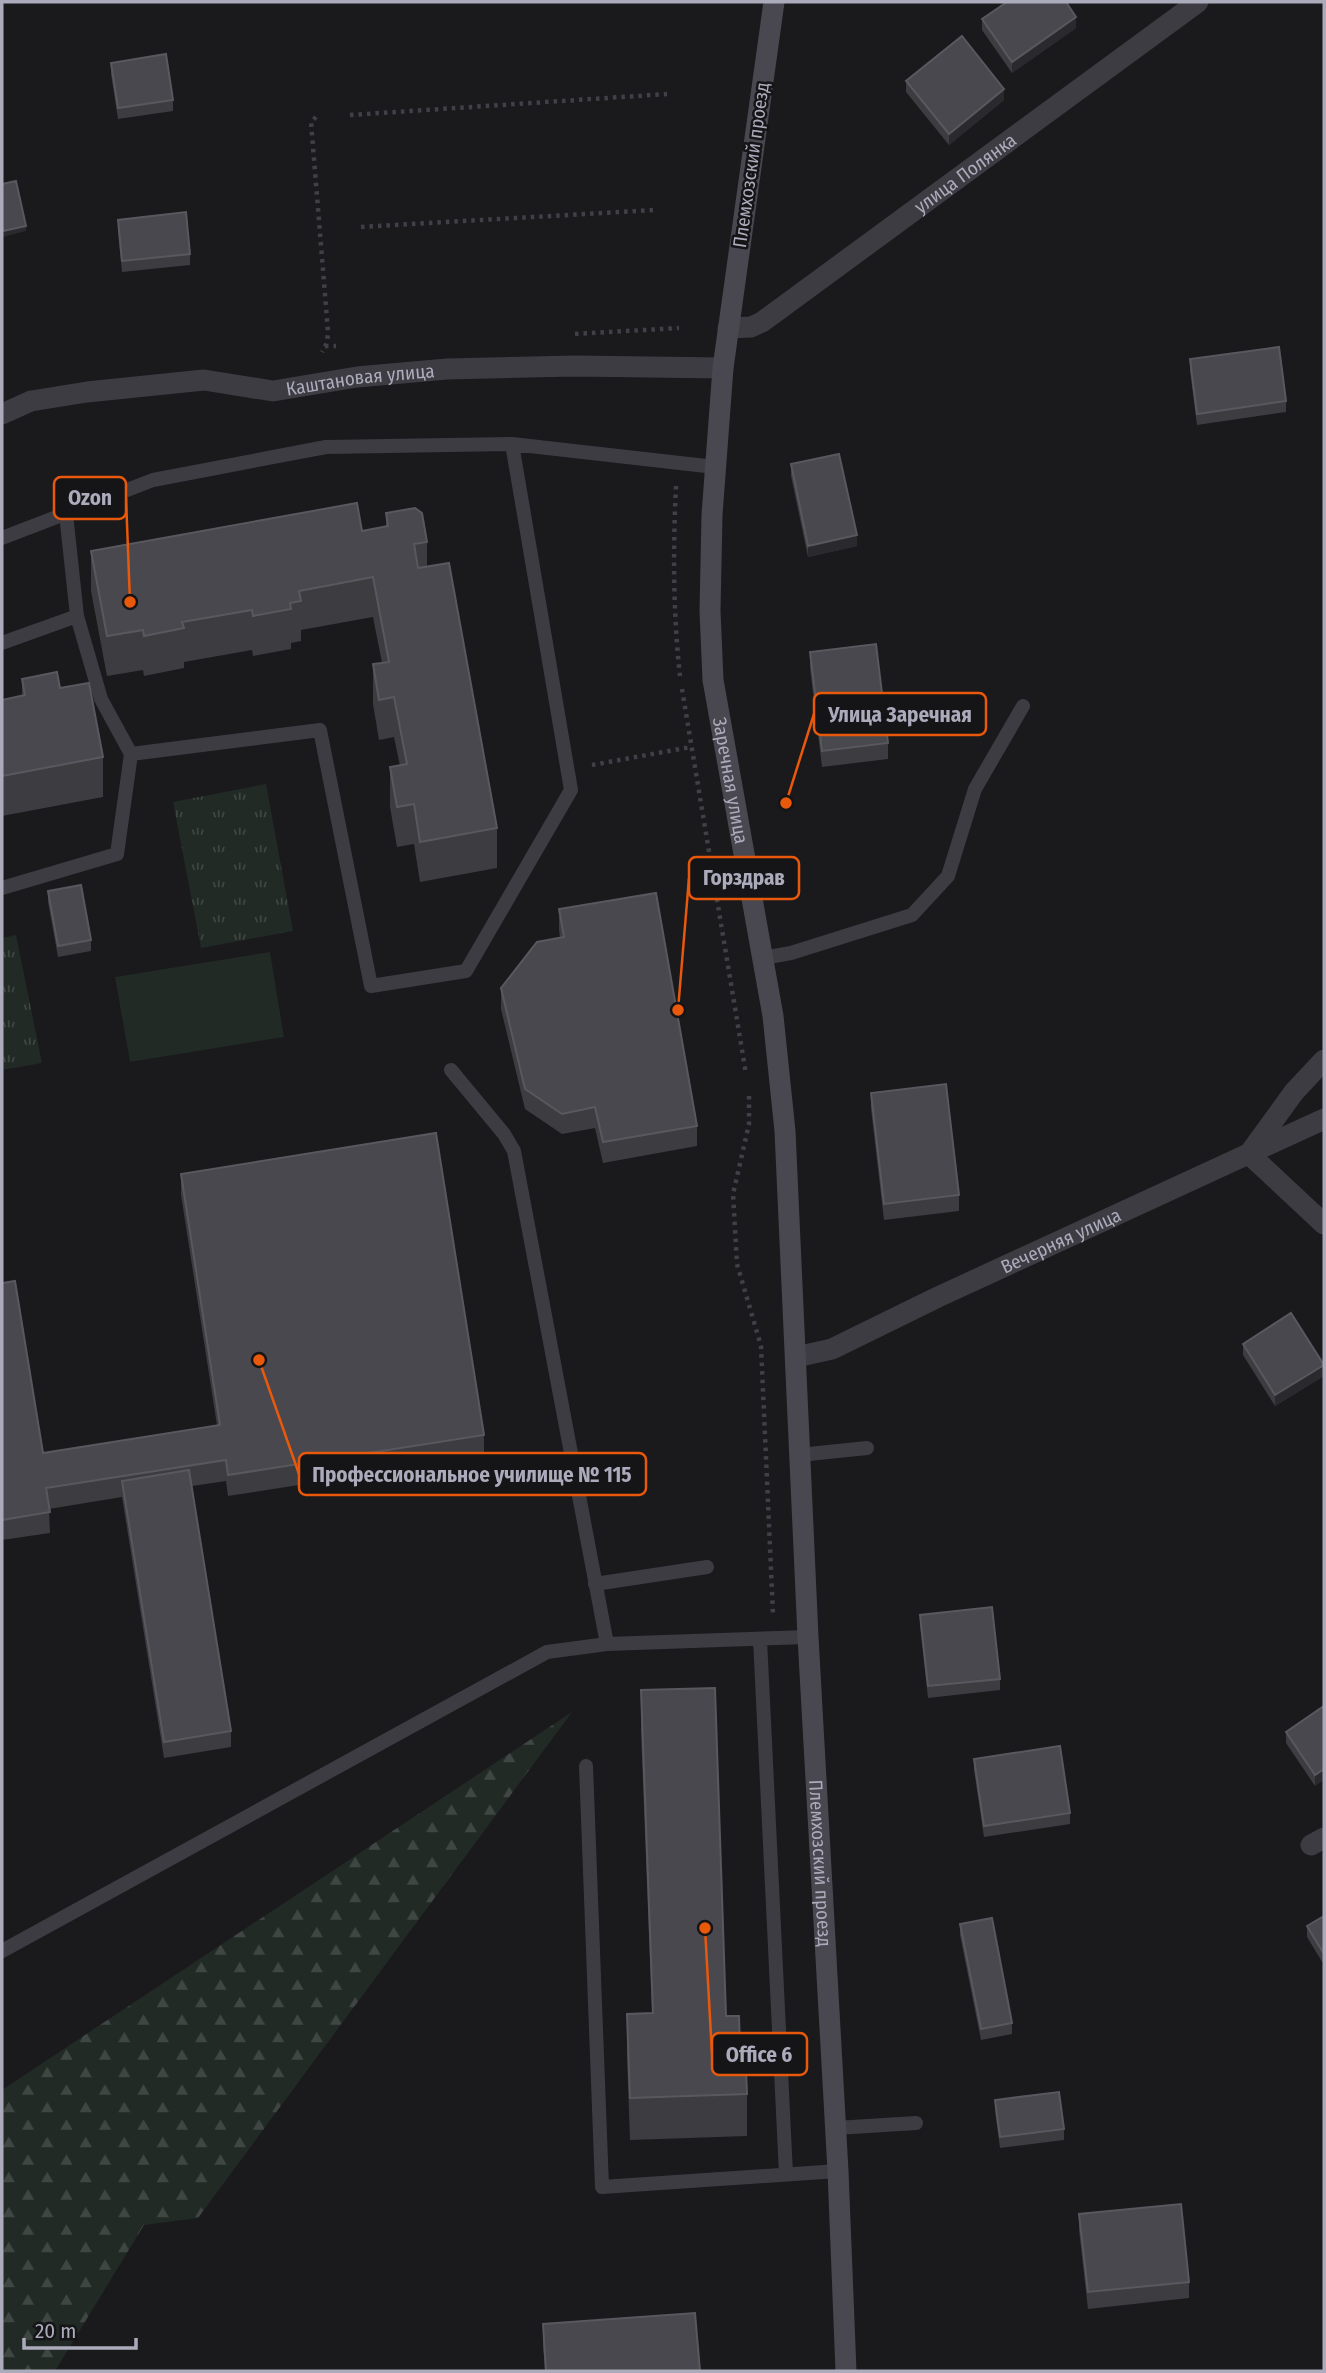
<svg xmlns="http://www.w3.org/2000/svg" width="1326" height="2373" font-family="'Fira Sans Condensed',sans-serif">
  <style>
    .forest { fill: url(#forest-firs) }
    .park { fill: url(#park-tufts) }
    .garden { fill: #212a25 }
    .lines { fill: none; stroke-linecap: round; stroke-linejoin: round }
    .path { stroke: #414048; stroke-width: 4.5; stroke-dasharray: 3.5 5; stroke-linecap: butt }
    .service { stroke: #3d3c43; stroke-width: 14 }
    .minor { stroke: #3d3c43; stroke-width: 21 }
    .secondary { stroke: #494851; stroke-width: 21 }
    .wall { fill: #3d3c41 }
    .shaded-wall { fill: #2a292d }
    .building { fill: #49484e; stroke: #59585f; stroke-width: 2 }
    .labels { text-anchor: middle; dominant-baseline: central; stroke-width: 5; stroke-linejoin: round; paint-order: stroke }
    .street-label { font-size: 19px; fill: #acabbb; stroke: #151417 }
    .leader { fill: none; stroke: #e8590c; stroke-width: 2.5 }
    .callout-dot { fill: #e8590c; stroke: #151417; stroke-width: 2.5 }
    .callout { fill: #151417; stroke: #e8590c; stroke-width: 2.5 }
    .callout-label { font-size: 21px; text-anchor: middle; font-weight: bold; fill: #acabbb }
  </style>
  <defs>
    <pattern id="forest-firs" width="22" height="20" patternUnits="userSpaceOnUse" patternTransform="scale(1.75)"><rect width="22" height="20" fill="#212a25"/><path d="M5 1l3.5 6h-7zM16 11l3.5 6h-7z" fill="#3f4643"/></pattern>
    <pattern id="park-tufts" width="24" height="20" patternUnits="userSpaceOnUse" patternTransform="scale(1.75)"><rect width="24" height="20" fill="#212a25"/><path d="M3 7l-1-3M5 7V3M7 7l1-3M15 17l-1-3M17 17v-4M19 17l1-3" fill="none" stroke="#3f4643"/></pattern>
  </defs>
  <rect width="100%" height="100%" fill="#1a191c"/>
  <path class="forest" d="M572,1712L198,2218L144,2225L55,2371H2V2090Z"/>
  <path class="park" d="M266,784L293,931L201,948L173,802Z
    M16,935L42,1063L2,1070V938Z"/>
  <path class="garden" d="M270,952L284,1037L130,1062L115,977Z"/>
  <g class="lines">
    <path class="path" d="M350,115L667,94
      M316,117L311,122L328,332L327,343L322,352
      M361,227L653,210
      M575,334L679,328
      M325,346H336
      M676,486C673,550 673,613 680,676
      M682,689L746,1074
      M592,765L691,747
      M749,1096V1124L733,1194L737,1264L761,1346L773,1614"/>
    <path class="service" d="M66,514L77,616L101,699L131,754L320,730L371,986L466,971L571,790L512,444
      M2,538L153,480L326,447L512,444L715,467
      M2,643L77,616
      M2,888L117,854L131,754
      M763,958L791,953L912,915L948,876L975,789L1023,706
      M451,1070L504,1134L514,1151L607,1644L808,1637
      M799,1455L867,1448
      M595,1584L707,1567
      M760,1639L786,2174
      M586,1766L602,2187L838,2171
      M2,1951L547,1652L607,1644
      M836,2128L916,2123"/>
    <g class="minor">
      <path id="s1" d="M728,328L751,327L762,322L1198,2"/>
      <path id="s2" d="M2,414L31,401L87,392L204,380L273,391L357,377L447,369L575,366L723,368"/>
      <path d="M1324,1060L1294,1092L1249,1154L1324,1224"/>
      <path id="s3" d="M796,1357L832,1349L938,1297L1324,1119"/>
      <path d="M1311,1845L1324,1838"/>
    </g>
    <path class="secondary" id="s4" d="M774,2L723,368L712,515L710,611L713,680L773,1016L785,1131L808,1637L838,2171L846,2371"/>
  </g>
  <path class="wall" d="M982,19L1076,28L1012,73L982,30Z
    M111,63L173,100V111L118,119L111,74Z
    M906,81L1004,100L949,145L906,92Z
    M118,220L190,254V265L122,272L118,231Z
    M1190,359L1286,401V412L1197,425L1190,371Z
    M791,464L857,546L808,557L791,476Z
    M386,513L427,542V567L497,828V868L420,882L414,844L397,847L390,807V767L400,766L394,737L379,740L373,704V664L382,663L373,617L301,630V641L291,643V649L253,656L252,650L184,662V668L144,676L143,670L107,676L91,591V551L362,531L386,527Z
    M810,652L888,743V759L822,767L810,668Z
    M22,679L60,688L103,757V797L2,816V700L22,696Z
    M48,891L91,940V951L58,957L48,902Z
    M559,909L697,1126V1146L603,1163L595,1128L562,1134L525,1109L501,1009V988L560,938L559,930Z
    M871,1093L959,1195V1211L884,1220L871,1109Z
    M181,1174L484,1435V1456L228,1496L226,1481L192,1486L231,1731V1747L164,1758L122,1497L49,1509L50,1533L2,1540V1283L43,1453L217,1425L181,1195Z
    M1243,1344L1324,1376L1275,1406L1243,1355Z
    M920,1615L1000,1679V1690L928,1698L920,1626Z
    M641,1690L726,2016L740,2046L747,2094V2136L630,2140L627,2056V2014L652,2013L641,1732Z
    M1324,1706L1315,1786L1286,1743V1732Z
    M974,1759L1070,1813V1824L984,1837L974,1770Z
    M1324,1916V1965L1307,1937V1926Z
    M960,1924L1012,2023V2034L981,2040L960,1935Z
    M995,2100L1064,2129V2140L1000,2148L995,2111Z
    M1079,2214L1189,2282V2298L1088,2309L1079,2230Z
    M543,2324L700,2371H545L543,2345Z"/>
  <path class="shaded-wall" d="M1076,17V28L1012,73V62Z
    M1004,89V100L949,145V134Z
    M26,226V231L3,237V231Z
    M857,535V546L808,557V546Z
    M1324,1365V1376L1275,1406V1395Z
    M1324,1769V1780L1315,1786V1775Z"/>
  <path class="building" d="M1007,2H1066L1076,17L1012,62L982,19Z
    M962,36L1004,89L949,134L906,81Z
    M166,54L173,100L118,108L111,63Z
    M16,181L26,226L3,231L2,225V184Z
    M186,212L190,254L122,261L118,220Z
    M1279,347L1286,401L1197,414L1190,359Z
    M839,454L857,535L808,546L791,464Z
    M357,503L362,531L388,526L386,513L415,508L422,513L427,542L414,544L418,568L449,563L497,828L420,842L414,804L397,807L390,767L407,764L394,697L379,700L373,664L389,662L373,577L299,591L301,601L290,603L291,609L253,616L252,610L182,622L184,628L144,636L143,630L107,636L91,551Z
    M876,644L888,743L822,751L810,652Z
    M57,672L60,688L89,683L103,757L2,776V700L25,695L22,679Z
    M81,885L91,940L58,946L48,891Z
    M656,893L697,1126L603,1142L595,1107L562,1114L525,1089L501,988L537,942L564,937L559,909Z
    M946,1084L959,1195L884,1204L871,1093Z
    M436,1133L484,1435L228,1475L226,1460L46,1488L50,1512L2,1520V1283L15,1281L43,1453L220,1425L181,1174Z
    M1291,1313L1324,1365L1275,1395L1243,1344Z
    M189,1470L231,1731L164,1742L122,1481Z
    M992,1607L1000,1679L928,1686L920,1615Z
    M715,1688L726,2016H739L740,2046H745L747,2094L630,2098L627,2014L653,2013L641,1690Z
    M1324,1706V1769L1315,1775L1286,1732Z
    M1060,1746L1070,1813L984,1826L974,1759Z
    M1324,1916V1954L1307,1926Z
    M992,1918L1012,2023L981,2029L960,1924Z
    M1059,2092L1064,2129L1000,2137L995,2100Z
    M1181,2204L1189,2282L1088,2292L1079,2214Z
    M695,2313L700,2371H546L543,2324Z"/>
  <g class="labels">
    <g class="street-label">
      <text transform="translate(751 165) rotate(-82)">Племхозский проезд</text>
      <text stroke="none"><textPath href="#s1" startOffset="287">улица Полянка</textPath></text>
      <text stroke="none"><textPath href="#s2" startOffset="364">Каштановая улица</textPath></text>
      <text stroke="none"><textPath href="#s4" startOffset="784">Заречная улица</textPath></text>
      <text stroke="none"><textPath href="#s3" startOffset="290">Вечерняя улица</textPath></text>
      <text stroke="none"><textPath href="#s4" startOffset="1872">Племхозский проезд</textPath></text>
    </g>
  </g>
  <path class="leader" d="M130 602L126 498M786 803L814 714M678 1010L689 878M259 1360L299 1474M705 1928L712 2054"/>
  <g class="callout-dot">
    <circle cx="130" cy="602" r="7"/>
    <circle cx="786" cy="803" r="7"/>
    <circle cx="678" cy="1010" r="7"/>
    <circle cx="259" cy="1360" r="7"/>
    <circle cx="705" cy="1928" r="7"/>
  </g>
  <g class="callout">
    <rect x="54" y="477" width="72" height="42" rx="7"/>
    <rect x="814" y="693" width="172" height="42" rx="7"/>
    <rect x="689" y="857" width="110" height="42" rx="7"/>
    <rect x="299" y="1453" width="347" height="42" rx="7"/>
    <rect x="712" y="2033" width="95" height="42" rx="7"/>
  </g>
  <g class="callout-label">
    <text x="90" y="505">Ozon</text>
    <text x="900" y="722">Улица Заречная</text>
    <text x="744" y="885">Горздрав</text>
    <text x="472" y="1482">Профессиональное училище № 115</text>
    <text x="759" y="2062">Office 6</text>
  </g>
  <rect width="1326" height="2373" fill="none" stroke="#acabbb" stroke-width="7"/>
  <path d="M24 2338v10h112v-10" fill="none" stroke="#acabbb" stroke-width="3.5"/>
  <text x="35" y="2338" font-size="21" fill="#acabbb" stroke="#151417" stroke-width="5" paint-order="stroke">20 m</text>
</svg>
